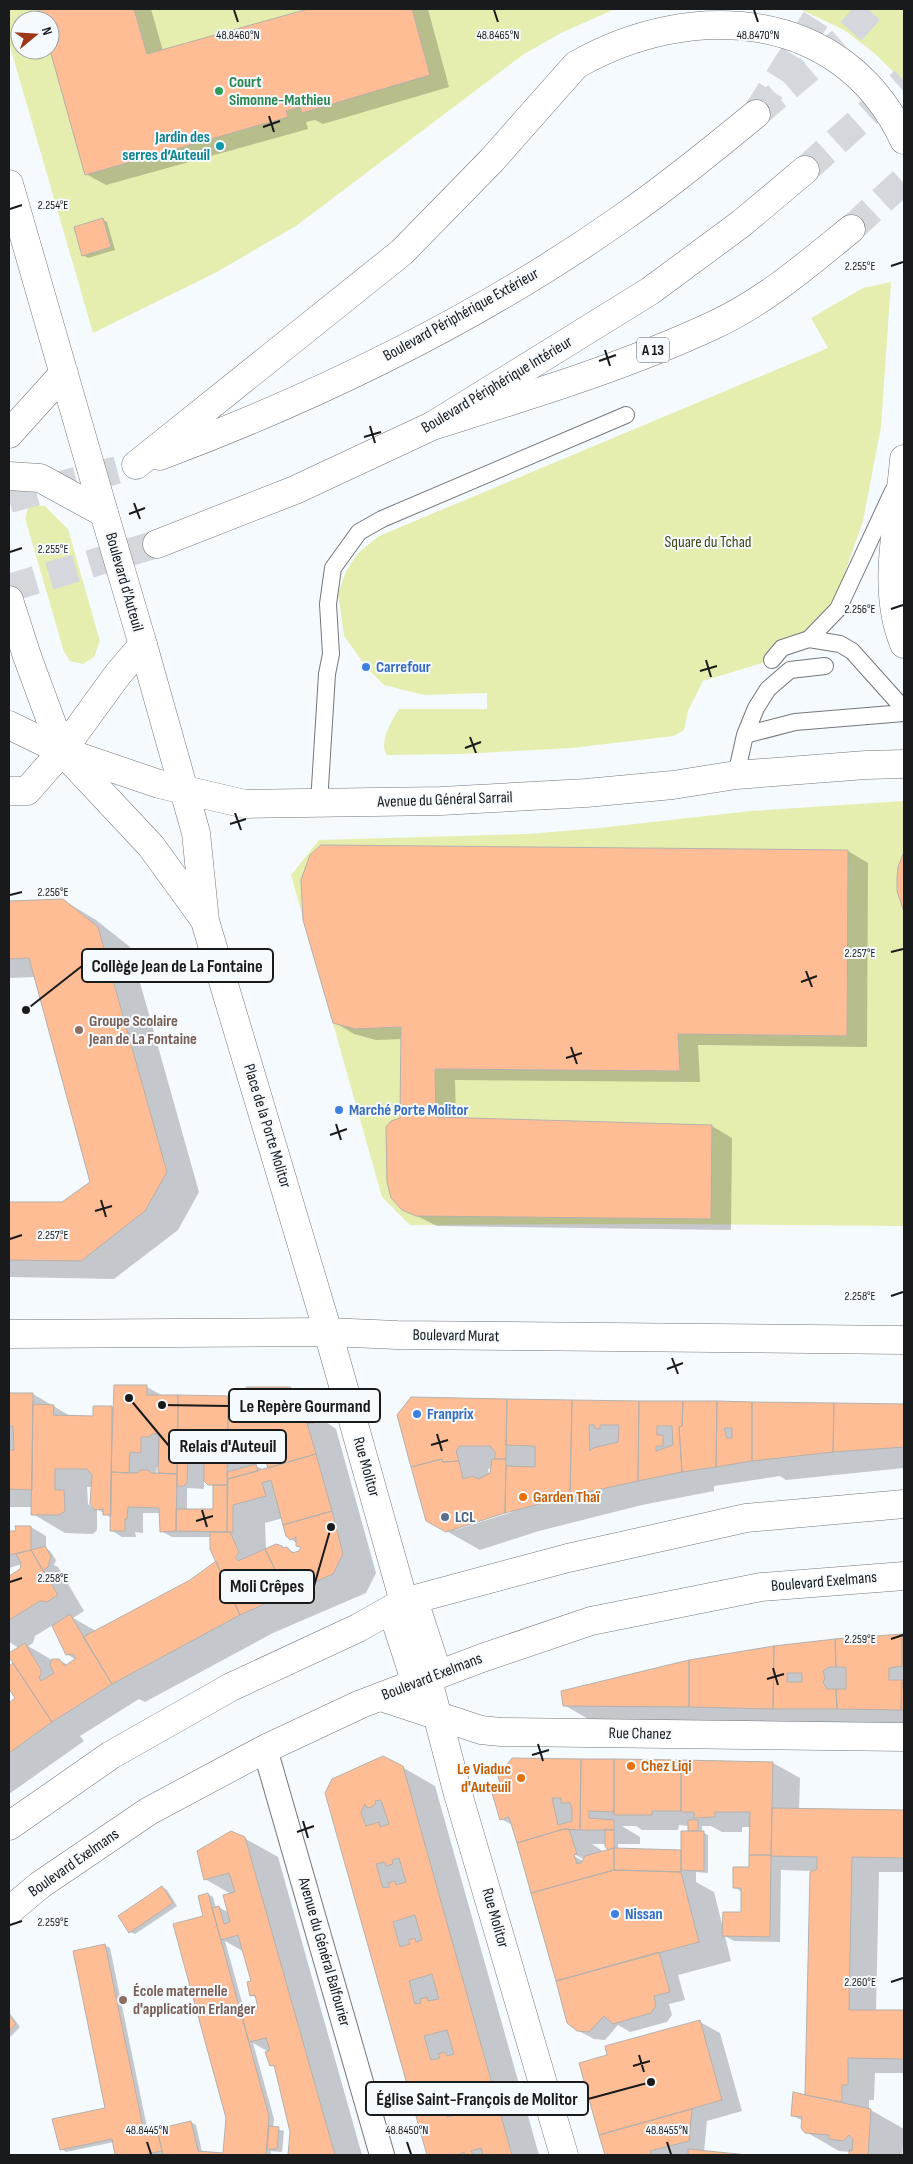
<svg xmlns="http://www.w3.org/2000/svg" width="913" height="2164" font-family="'Sofia Sans Condensed',sans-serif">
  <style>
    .green { fill: #e5eeaf; fill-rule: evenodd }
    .shadow { fill: #0003; fill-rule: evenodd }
    .building { fill: #ffbd96; stroke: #b5b0ac; fill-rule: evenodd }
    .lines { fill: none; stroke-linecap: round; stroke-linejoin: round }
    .trunk-tunnel { stroke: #d4d8dd; stroke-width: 28; stroke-dasharray: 28 14; stroke-linecap: butt }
    .motorway-tunnel { stroke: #d4d8dd; stroke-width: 28; stroke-dasharray: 28 14; stroke-linecap: butt }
    .service-casing { stroke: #73777b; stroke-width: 18 }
    .pedestrian-casing { stroke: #73777b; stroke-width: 26 }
    .minor-casing { stroke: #73777b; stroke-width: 29 }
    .tertiary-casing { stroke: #73777b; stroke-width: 29 }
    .secondary-casing { stroke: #73777b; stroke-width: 29 }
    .primary-casing { stroke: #73777b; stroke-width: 29 }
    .trunk-casing { stroke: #73777b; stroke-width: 29 }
    .motorway-casing { stroke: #73777b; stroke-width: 29 }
    .service { stroke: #fff; stroke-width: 16 }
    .pedestrian { stroke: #fff; stroke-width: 24 }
    .minor { stroke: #fff; stroke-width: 28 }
    .tertiary { stroke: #fff; stroke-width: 28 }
    .secondary { stroke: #fff; stroke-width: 28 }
    .primary { stroke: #fff; stroke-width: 28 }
    .trunk { stroke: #fff; stroke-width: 28 }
    .motorway { stroke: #fff; stroke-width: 28 }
    .ticks { fill: none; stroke: #181a1b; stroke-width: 2 }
    .leisure-dot { fill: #2e9e5b; stroke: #f5faff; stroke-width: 2 }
    .culture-dot { fill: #0f9aa8; stroke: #f5faff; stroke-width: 2 }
    .shop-dot { fill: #3f7fe0; stroke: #f5faff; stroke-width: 2 }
    .education-dot { fill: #8d6e63; stroke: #f5faff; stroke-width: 2 }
    .food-dot { fill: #e8710a; stroke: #f5faff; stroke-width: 2 }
    .service-dot { fill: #5c6f8a; stroke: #f5faff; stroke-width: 2 }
    .labels { text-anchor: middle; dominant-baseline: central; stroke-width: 4; stroke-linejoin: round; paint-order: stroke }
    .shield { fill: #f5faff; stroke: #5a5d5f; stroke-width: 1 }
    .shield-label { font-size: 15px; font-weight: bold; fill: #181a1b }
    .leisure-label { font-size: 16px; font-weight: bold; fill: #27864d; stroke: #f5faff; text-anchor: start }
    .culture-label { font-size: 16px; font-weight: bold; fill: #0d838f; stroke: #f5faff; text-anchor: end }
    .street-label { font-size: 16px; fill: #181a1b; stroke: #f5faff }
    .park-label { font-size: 16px; fill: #434814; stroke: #f5faff }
    .shop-label { font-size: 16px; font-weight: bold; fill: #366cbe; stroke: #f5faff; text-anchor: start }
    .education-label { font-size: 16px; font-weight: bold; fill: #785e54; stroke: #f5faff; text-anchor: start }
    .food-label { font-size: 16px; font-weight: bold; fill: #c56008; stroke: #f5faff; text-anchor: start }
    .service-label { font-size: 16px; font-weight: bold; fill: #4e5e75; stroke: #f5faff; text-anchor: start }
    .ticks-label { font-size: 12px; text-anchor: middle; fill: #181a1b; stroke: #f5faff; stroke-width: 4; stroke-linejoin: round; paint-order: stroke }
    .leader { fill: none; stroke: #181a1b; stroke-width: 2 }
    .callout-dot { fill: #181a1b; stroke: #f5faff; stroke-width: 2 }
    .callout { fill: #f5faff; stroke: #181a1b; stroke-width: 2 }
    .callout-label { font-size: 18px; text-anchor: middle; font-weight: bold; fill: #181a1b }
  </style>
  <rect width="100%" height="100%" fill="#f5faff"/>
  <path class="green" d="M9,9H615L561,33L524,54L296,226L215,273L93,333L9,43ZM20,20H50V50H20Z
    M800,9H904V82L873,52L844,30Z
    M891,282L881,427L863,521L836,598L817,624L772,660L703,681L688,711L684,730L674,736L571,748L461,754L387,755C378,743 392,720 399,709H487V693L424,695L384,685L366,667L344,636L338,594L346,571L358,553L379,536L828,348L811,318L863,288Z
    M34,505L45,506L68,529L100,641L94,657L83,664L70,661L64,652L25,518L28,508Z
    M904,801V1226L658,1224L410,1225L382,1197L291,875L319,840L528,834L599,828L751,811Z"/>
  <path class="shadow" d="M39,9H151L163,51L312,9H428L449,87L323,124L315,120L306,122L308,129L106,185L86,174L50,46V20H43Z
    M102,219L107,222L115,250L88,258L83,255Z
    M321,847L848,851L868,863L867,1047L698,1045L700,1082L455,1080L456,1119L712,1126L732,1138L731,1230L437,1226L403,1209V1039L376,1040L354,1034L334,1022Z
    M63,900L96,920L130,947L199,1192L178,1230L114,1279L9,1277V1203L63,1204L91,1182L35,977L9,978V902Z
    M147,1387L163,1396L251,1398L248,1396L295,1391L313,1406L315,1414L336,1429L376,1573L366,1593L273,1633L145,1702L139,1699L80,1736L84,1741L9,1794V1703L17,1699L9,1686V1667L14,1663L9,1655L19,1648L9,1642V1578L21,1570L22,1564L9,1568V1532L17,1533L31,1527L46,1536V1548L50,1551L56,1560L54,1565L58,1567L84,1611L73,1618L96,1631L191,1581L217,1561L211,1537H172L161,1531L160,1513H143V1533L135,1532L136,1537H122L111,1530L112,1518L97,1509V1530L93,1534L65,1533L33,1514V1507H9V1394H33L72,1417H94L112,1407L115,1409ZM254,1457L262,1462H267L269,1469L262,1471L261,1468L254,1466ZM157,1467H160V1475L156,1474ZM204,1479L214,1487V1510H187V1488L204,1489ZM87,1487H92L96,1510L88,1504ZM283,1518L291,1539L302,1547L300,1552L295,1553L287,1548L266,1550L265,1523ZM53,1625L67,1654L76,1660L68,1665L59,1660H52L28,1646L33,1643L35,1636Z
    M684,1402L904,1405V1468L786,1480L780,1476L714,1486V1491L642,1505L539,1531L480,1550L427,1520L398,1415ZM492,1465L490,1478L488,1470ZM511,1510L512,1512L455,1530V1528Z
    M904,1635V1728L597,1724L564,1705L802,1644Z
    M773,1763L800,1778L799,1810L904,1811V1872H879L876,2011L904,2012V2073H875L874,2100H869V2109L904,2129L902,2155H850V2152L839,2151L806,2132L803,2121L792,2115L806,2096L811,1871L781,1870L780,1942L734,1941L725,1936L731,1961L678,1975L685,2000L669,2004L672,2015L667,2022L630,2032L618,2025L605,2040L594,2039L577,2030L514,1826L501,1819L494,1794ZM679,1825L689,1826V1832L682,1851L618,1850V1844H640V1837L622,1826H636L642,1830H678ZM702,1826H711L722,1832H742V1827H751L750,1868L734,1887L742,1892V1914L723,1928L714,1892L696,1882V1872L708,1873V1835L702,1832ZM592,1844H606L612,1850L602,1853L601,1850ZM571,1852L585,1860V1862L570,1854Z
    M402,1767L435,1786L539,2155H428L327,1793ZM454,2088L468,2096V2099L453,2090Z
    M244,1838L278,1857L362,2155H289L292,2132L276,2068L271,2065L269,2052L253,2043L274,2119L273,2128L284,2131L282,2152L271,2151V2155H116L114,2142L66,2152L61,2149L107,2109L105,1945L110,1948L148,2132L191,2122L196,2125L202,2152L224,2154L228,2118L205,1917L208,1894L213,1897L216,1908L219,1907L229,1913L231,1894L205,1879ZM225,1941L244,1952L252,1982L251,1995L257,1998L260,2009L245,2013Z
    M162,1887L167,1890L177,1906L135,1934L130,1932Z
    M9,2012L20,2027L9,2038Z
    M700,2022L720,2033L742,2111L707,2121L704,2152L737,2155H689V2154L683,2155H606L580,2064L609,2056Z"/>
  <path class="building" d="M38,9H134L147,54L308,9H412L430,75L302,113L300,107L286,111L288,117L85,175L50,50V20H41Z
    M103,218L111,247L82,256L74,227Z
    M321,845L848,850L847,1036L678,1034L680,1071L435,1069L436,1117L712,1125L711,1219L416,1216L402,1210L391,1198L387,1182L386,1127L391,1121L400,1118L401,1027L355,1029L333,1023L303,920L301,880L310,855Z
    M904,852V912L897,891V878L898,867Z
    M63,899L98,927L167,1172L145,1211L81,1261L9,1260V1202H62L90,1182L29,958L9,959V901Z
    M114,1385H147V1395H178L177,1474L158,1473L159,1434H152L149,1437H141V1453L130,1452L129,1473L111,1472Z
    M246,1387H290L308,1402L314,1423L307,1424L303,1409L288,1397L246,1396Z
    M9,1393H33L32,1490L9,1489V1450H14L13,1426H9Z
    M178,1395L228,1396L227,1485H208L204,1481V1457L209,1453V1443L204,1437H195L190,1443H178Z
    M228,1396L288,1397L303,1409L316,1454L268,1468L263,1453L251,1438L244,1439L243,1444H228Z
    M411,1397L507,1399L506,1459H495V1452L490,1446H460L456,1451L459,1461L443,1462L442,1459L411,1467L397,1415Z
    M507,1399L572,1400L570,1496L505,1513L506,1466L535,1467V1446L506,1445Z
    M572,1400L639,1401L638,1481L570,1496ZM589,1425H595L594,1428L600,1429V1425H619L618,1442L593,1448L590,1451Z
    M639,1401H683L682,1426L679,1427L682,1472L638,1481ZM657,1426H672L673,1445L656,1451V1446H663V1435H657Z
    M683,1401H717L716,1467L682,1472L679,1427L682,1426Z
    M717,1401L752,1402V1461L716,1467ZM724,1428H732V1438H727Z
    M752,1402L834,1403L833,1452L752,1461Z
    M834,1403L904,1404V1447L833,1452Z
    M33,1404L54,1405L53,1415L93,1416V1406H112L111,1515H103V1509L95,1510L90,1504L92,1475L87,1469H55V1490H64L65,1511L59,1515H31Z
    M177,1451H184L188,1456L187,1482L184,1486H177Z
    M316,1454L332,1511L283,1525L271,1480L262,1483L266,1496L233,1505V1532H227L228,1479Z
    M442,1459L443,1462L459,1461L463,1479L472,1476L479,1479L490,1473L492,1459H506L505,1513L446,1532L426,1521L411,1467Z
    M256,1464L258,1471L228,1479L227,1472Z
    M140,1470H148L151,1473L177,1474L176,1531L160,1532L159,1508L128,1507L127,1519H125V1531H110L111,1472L138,1473Z
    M213,1485H227V1532L176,1531V1509H213Z
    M332,1511L343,1554L333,1574L287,1594L265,1549L276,1544L282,1546L283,1548L287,1547L292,1553L299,1551L301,1547L296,1546V1537L290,1540L286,1536L283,1525Z
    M15,1526H31V1550L9,1555V1531H16Z
    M210,1532H230L239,1552L236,1557L238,1561L265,1549L287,1594L240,1615L210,1549Z
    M45,1546L51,1556L48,1567L43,1571L31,1550Z
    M31,1550L58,1595L47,1602L40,1601L9,1620V1576L20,1569L21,1563L16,1554Z
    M216,1561L240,1615L112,1684L83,1637L190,1580Z
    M70,1614L112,1684L52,1722L9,1657V1653L25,1643L41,1670V1675L39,1677L41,1681L54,1673L50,1665L52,1659H59L65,1666L76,1658L73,1654L66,1655L52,1626Z
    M904,1633V1666H902V1634Z
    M902,1634V1666L889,1668V1680H902L901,1710L837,1709L836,1689H846V1667H836L835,1639Z
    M835,1639L836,1667H829L823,1671L825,1679L823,1682L827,1689H836L837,1709H773L774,1646ZM787,1673H802V1682H787Z
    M774,1646L773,1709L689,1707V1660Z
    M689,1660V1707L563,1706L561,1691Z
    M13,1663L52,1722L9,1753V1703L15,1698L9,1689V1666Z
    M902,1680H904V1710H901Z
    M383,1756L403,1766L512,2155H483L481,2148L471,2151L473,2155H465L464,2152L458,2155H427L325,1793L332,1779ZM381,1800L389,1824L380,1827L379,1822L366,1826L361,1813L365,1804L367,1808L372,1807L376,1803L375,1801ZM399,1858L406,1882L396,1885L395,1881L388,1883L390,1887L383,1888L376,1864L385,1862L386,1866L393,1864L392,1860ZM415,1915L422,1940L416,1942L415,1938L408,1940L410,1944L400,1947L393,1922ZM432,1974L439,1999L428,2001L427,1997L420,1999L421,2003L415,2004L409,1981ZM447,2030L454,2054L447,2056L445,2052L438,2054L440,2058L431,2060L424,2036ZM463,2087L472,2110L460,2114L459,2110L451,2112L452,2116L447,2117L441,2093L450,2091L451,2094L459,2092L458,2088Z
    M512,1758L581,1759L580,1830L564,1829L517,1843L509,1817L500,1820L492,1793L502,1790L498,1776ZM552,1798H561V1803H570L572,1809V1821L558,1825Z
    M581,1759H614V1812L589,1811V1818L614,1820V1830H580Z
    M614,1759L681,1760V1811H652V1815H614Z
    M681,1760L773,1762L771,1855H749L750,1812H715V1817L694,1818V1812H681Z
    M772,1808L904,1810V1858L852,1857L849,2010H904V2059L848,2058V2085H842V2102L805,2095L810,1872L817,1869V1857L771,1856Z
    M688,1820H698V1831H688Z
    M564,1829H569L577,1854L574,1855L577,1864L582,1862L585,1856L614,1848V1870L531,1893L517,1843Z
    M605,1829L614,1830V1848L608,1850L605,1846Z
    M231,1831L245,1837L335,2155H288L290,2132L274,2065L270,2066L265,2052L270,2050L266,2038L249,2042L241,2012L258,2008L255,1995L250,1996L247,1982L251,1981L238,1935L221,1940L212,1908L219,1906L224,1924L230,1922L223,1895L235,1892L229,1873L204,1880L197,1851Z
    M681,1831H704V1871L681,1870Z
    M614,1848L681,1850V1872L614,1870Z
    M749,1855H771L770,1937L722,1936L723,1912H741V1888H733V1867H749Z
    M614,1870L681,1872L699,1942L556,1981L531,1893Z
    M162,1886L173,1903L129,1933L118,1916Z
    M208,1893L269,2116L266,2155H163L157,2129L191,2121L198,2151L223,2153L226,2118L173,1924L203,1916L198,1896Z
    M105,1944L144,2132L157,2129L162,2151L142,2155H115L112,2139L60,2150L52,2119L105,2108L73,1951Z
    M659,1952L670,1992L654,1996L656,2006L651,2013L613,2024L604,2016L589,2032L577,2031L567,2023L556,1981Z
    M9,2016L16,2024L9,2031Z
    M700,2020L722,2100L599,2135L579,2063L607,2055L605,2046Z
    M793,2092L871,2109L868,2155H849V2150L852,2151L853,2140L849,2135L843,2141L829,2139V2135L805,2133L801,2128L802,2117L791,2116Z
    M692,2109L689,2141L650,2151L651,2155H605L599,2135Z
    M269,2126L279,2127L277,2149H267Z
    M688,2149L748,2155H688Z"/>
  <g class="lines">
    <path class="trunk-tunnel" d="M756,114L845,38L871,9
      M805,170L904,81
      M9,499L136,465
      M9,588L157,544"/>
    <path class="motorway-tunnel" d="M756,114L822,9
      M851,229L904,180"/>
    <g class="service-casing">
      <path id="service" d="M809,639L838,609L893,491
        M772,660L782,648L809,639L840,644L852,651L904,709
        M745,735L795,722L904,713
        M736,775L745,735L756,708L768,689L790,670L825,666
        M319,803L327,674L331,654L328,604L333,568L359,532L382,519L626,415"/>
    </g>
    <g class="pedestrian-casing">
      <path id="pedestrian" d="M265,1749L382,2155"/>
    </g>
    <g class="minor-casing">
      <path id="minor" d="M9,791H27L62,751L159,784L245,804L441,801L586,793L673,785L736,775L866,765L904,764
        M381,1697L481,1730L501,1732L904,1737"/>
    </g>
    <g class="tertiary-casing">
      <path id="tertiary" d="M9,184L104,513
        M9,434L64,373
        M143,645L196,833L205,921L328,1332L404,1602L418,1613L434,1662L428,1680L458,1794L564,2155
        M62,751L151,846L204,919
        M404,1602L395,1619L412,1671L428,1680"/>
    </g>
    <g class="secondary-casing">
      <path id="secondary" d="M9,476L40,478L104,513L143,645L118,674L62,751
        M9,600L27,656L62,751"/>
    </g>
    <g class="primary-casing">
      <path id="primary" d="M9,1334L328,1332L397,1335L904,1340
        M9,1826L111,1755L231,1687L358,1628L404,1602L568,1558L746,1518L904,1504
        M9,1911L40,1885L149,1811L265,1749L361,1704L482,1658L591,1621L761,1587L904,1576"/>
    </g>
    <g class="trunk-casing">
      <path id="trunk" d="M160,456C322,395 480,318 622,218C668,186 712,150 756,114
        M904,459C900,518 880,586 904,644
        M136,465L402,252L492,160L576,65C689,0 842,7 904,140
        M157,544L295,490L432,426L650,291L742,223L805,170
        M9,725L62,751"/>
    </g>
    <g class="motorway-casing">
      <path id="motorway" d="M432,426C527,396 624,367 714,325C764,302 808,264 851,229"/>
    </g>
    <use href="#service" class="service"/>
    <use href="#pedestrian" class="pedestrian"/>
    <use href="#minor" class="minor"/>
    <use href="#tertiary" class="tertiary"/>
    <use href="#secondary" class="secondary"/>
    <use href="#primary" class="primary"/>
    <use href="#trunk" class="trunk"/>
    <use href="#motorway" class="motorway"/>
  </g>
  <path class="ticks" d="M234,10L238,22M494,10L498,22M754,10L758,22M269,116L274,132M263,127L280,121M10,209L22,205M891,266L903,262M605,350L610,366M599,361L616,355M370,426L375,443M364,437L381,432M134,503L140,519M129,514L145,508M10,552L22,548M891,609L903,605M706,660L711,677M700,671L717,666M470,737L476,753M465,748L481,742M235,813L241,830M230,824L246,819M10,895L22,892M891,952L903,949M806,971L812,987M801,982L817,976M571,1047L577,1064M566,1058L582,1053M336,1124L341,1140M330,1135L347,1129M101,1200L106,1217M95,1211L112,1206M10,1239L22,1235M891,1296L903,1292M672,1358L678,1374M667,1369L683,1363M437,1434L442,1451M431,1445L448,1440M202,1510L207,1527M196,1521L213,1516M10,1582L22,1578M891,1639L903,1635M773,1668L778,1685M767,1679L784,1674M538,1744L543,1761M532,1755L549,1750M303,1821L308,1838M297,1832L314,1826M10,1925L22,1921M891,1982L903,1978M639,2055L644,2072M633,2066L650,2061M147,2142L151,2154M407,2142L411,2154M667,2142L671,2154"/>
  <circle class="leisure-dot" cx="219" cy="91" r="5"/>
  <circle class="culture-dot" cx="220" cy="146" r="5"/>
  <g class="shop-dot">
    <circle cx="366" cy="667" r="5"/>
    <circle cx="339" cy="1110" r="5"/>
    <circle cx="417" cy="1414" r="5"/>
    <circle cx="615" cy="1914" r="5"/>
  </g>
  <g class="education-dot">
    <circle cx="79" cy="1030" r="5"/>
    <circle cx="123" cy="2000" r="5"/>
  </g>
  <g class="food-dot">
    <circle cx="523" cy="1497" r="5"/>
    <circle cx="631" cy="1766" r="5"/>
    <circle cx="521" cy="1778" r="5"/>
  </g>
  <circle class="service-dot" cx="445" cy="1517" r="5"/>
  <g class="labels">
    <rect class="shield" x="637" y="337.5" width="32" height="25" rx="4"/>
    <g class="shield-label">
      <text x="653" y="350">A 13</text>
    </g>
    <g class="leisure-label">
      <text x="229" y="82">Court<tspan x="229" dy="18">Simonne-Mathieu</tspan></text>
    </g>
    <g class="culture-label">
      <text x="210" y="137">Jardin des<tspan x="210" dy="18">serres d’Auteuil</tspan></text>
    </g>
    <g class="street-label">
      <text transform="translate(461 315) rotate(-29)">Boulevard Périphérique Extérieur</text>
      <text transform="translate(497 385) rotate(-31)">Boulevard Périphérique Intérieur</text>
      <text transform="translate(124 582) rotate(74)">Boulevard d'Auteuil</text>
      <text transform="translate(445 800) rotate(-2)">Avenue du Général Sarrail</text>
      <text transform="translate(267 1126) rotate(73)">Place de la Porte Molitor</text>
      <text transform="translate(456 1336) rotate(1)">Boulevard Murat</text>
      <text transform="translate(366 1467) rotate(74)">Rue Molitor</text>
      <text transform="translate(824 1582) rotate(-5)">Boulevard Exelmans</text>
      <text transform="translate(432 1677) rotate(-21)">Boulevard Exelmans</text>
      <text transform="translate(640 1734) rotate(1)">Rue Chanez</text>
      <text transform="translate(74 1863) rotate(-35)">Boulevard Exelmans</text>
      <text transform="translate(495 1918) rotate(74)">Rue Molitor</text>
      <text transform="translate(324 1952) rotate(74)">Avenue du Général Balfourier</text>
    </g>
    <g class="park-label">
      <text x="708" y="542">Square du Tchad</text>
    </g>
    <g class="shop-label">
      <text x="376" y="667">Carrefour</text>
      <text x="349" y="1110">Marché Porte Molitor</text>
      <text x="427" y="1414">Franprix</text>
      <text x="625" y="1914">Nissan</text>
    </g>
    <g class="education-label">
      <text x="89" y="1021">Groupe Scolaire<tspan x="89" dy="18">Jean de La Fontaine</tspan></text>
      <text x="133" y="1991">École maternelle<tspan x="133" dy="18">d'application Erlanger</tspan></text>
    </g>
    <g class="food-label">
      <text x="533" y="1497">Garden Thaï</text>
      <text x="641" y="1766">Chez Liqi</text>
      <text x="511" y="1769" text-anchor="end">Le Viaduc<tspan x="511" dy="18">d'Auteuil</tspan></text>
    </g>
    <g class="service-label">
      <text x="455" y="1517">LCL</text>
    </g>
  </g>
  <g class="ticks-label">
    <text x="238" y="39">48.8460°N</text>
    <text x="498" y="39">48.8465°N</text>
    <text x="758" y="39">48.8470°N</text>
    <text x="53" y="209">2.254°E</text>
    <text x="860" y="270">2.255°E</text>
    <text x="53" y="553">2.255°E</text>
    <text x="860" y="613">2.256°E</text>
    <text x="53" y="896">2.256°E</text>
    <text x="860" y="957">2.257°E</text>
    <text x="53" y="1239">2.257°E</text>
    <text x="860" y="1300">2.258°E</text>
    <text x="53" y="1582">2.258°E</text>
    <text x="860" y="1643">2.259°E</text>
    <text x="53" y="1926">2.259°E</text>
    <text x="860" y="1986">2.260°E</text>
    <text x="147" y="2134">48.8445°N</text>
    <text x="407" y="2134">48.8450°N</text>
    <text x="667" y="2134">48.8455°N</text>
  </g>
  <path class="leader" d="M26 1010L82 966M162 1405L229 1406M129 1398L169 1446M331 1527L314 1586M651 2082L588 2099"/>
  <g class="callout-dot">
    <circle cx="26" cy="1010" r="5"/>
    <circle cx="162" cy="1405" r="5"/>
    <circle cx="129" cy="1398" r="5"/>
    <circle cx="331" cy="1527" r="5"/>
    <circle cx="651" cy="2082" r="5"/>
  </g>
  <g class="callout">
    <rect x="82" y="949" width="191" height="33" rx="5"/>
    <rect x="229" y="1389" width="151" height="33" rx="5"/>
    <rect x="169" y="1430" width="117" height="33" rx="5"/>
    <rect x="220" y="1570" width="94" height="33" rx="5"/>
    <rect x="366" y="2082" width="222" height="33" rx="5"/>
  </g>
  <g class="callout-label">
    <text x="177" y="972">Collège Jean de La Fontaine</text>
    <text x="305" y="1412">Le Repère Gourmand</text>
    <text x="228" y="1452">Relais d'Auteuil</text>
    <text x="267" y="1592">Moli Crêpes</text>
    <text x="477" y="2105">Église Saint-François de Molitor</text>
  </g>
  <rect width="913" height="2164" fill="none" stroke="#181a1b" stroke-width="20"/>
  <g transform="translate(35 35) rotate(72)"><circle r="24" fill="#f5faff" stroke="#9da0a4"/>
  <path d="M0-4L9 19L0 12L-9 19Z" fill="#9e3717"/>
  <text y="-8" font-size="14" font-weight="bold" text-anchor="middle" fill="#181a1b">N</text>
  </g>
</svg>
